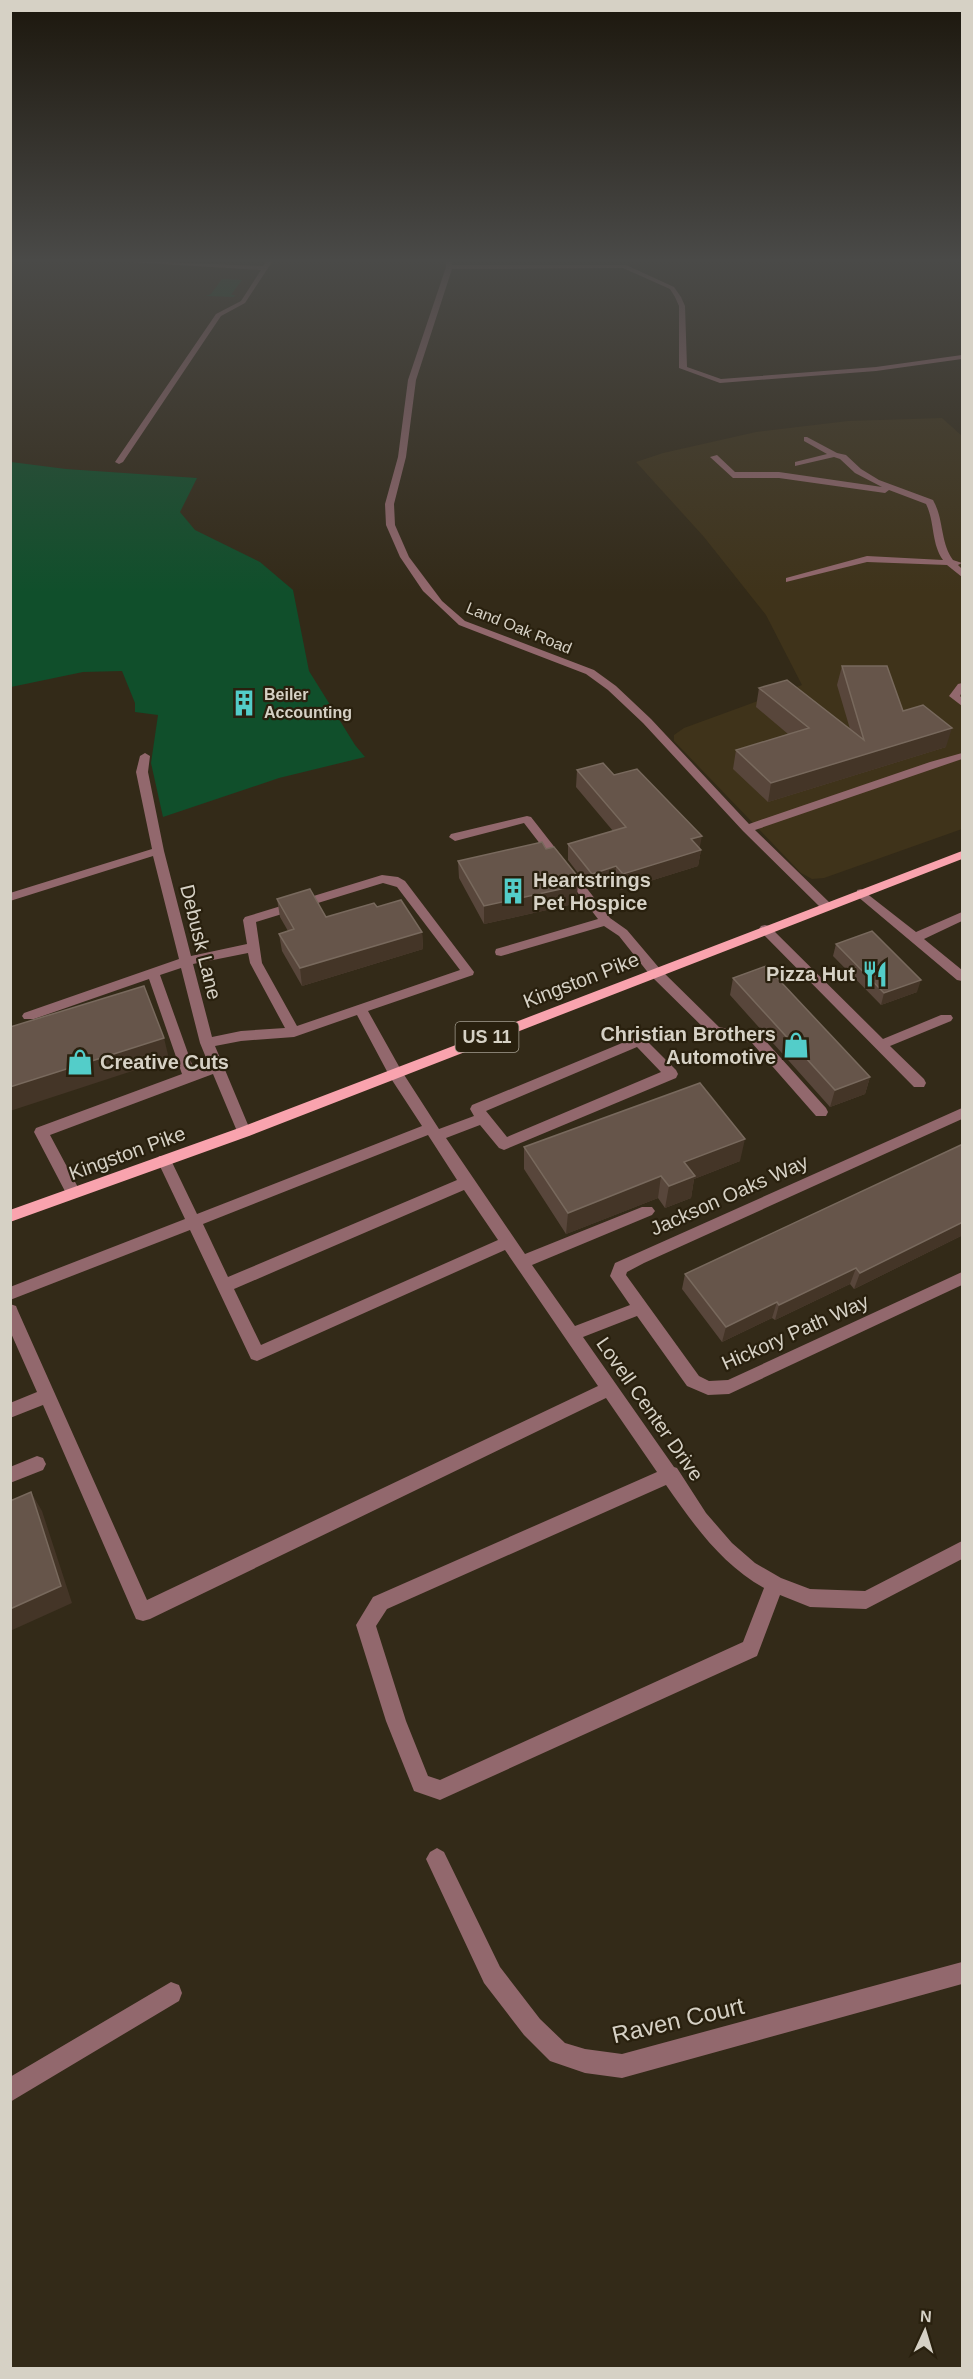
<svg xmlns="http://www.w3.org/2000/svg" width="973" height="2379" font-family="Arial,sans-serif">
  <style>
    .built { fill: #3f331a }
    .green { fill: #104f2b }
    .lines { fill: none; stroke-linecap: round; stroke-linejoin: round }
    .minor { fill: #92686d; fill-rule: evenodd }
    .major { fill: #f9a3ae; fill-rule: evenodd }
    .wall { fill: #58463b }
    .shaded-wall { fill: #443527 }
    .building { fill: #66554a; stroke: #78695d; stroke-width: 1.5 }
    .labels { text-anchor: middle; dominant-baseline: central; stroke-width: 4.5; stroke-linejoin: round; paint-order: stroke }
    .far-street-label { font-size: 16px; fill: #d6d1c5; stroke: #29200e }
    .far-poi-label { font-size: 16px; font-weight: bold; fill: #d6d1c5; stroke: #29200e; text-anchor: start }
    .shield { fill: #29200e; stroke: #a29c8e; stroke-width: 1.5 }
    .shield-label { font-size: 18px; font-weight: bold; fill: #d6d1c5 }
    .poi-label { font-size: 20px; font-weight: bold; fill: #d6d1c5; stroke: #29200e; text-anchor: start }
    .street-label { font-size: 20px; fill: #d6d1c5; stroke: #29200e }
    .near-street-label { font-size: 24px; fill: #d6d1c5; stroke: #29200e }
  </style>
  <rect width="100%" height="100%" fill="#332a18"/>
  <path class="built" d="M942,418L962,436V829L824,878L812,879L801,873L674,741V735L684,728L802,685L766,615L704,537L636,462L663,453L756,432L848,421Z"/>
  <path class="green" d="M222,279L242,280L231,295H235L234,297L206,296L211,294Z
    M11,462L66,469L197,478L180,512L195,530L260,562L293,590L309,671L355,745L365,757L279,778L163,817L151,763L158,715L135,712V703L122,671L83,672L11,687Z"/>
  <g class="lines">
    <path class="minor" d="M81,259L263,266L268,259H274L245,303L221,316L123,462L119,464L115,462L216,314L241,301L261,270Z
      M446,259H452V265H626L674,287L681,297L685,306L687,367L721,379L876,367L962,355V359L876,371L720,383L679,368V306L675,297L670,289L623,268L452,269L416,380L406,457L394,504L395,525L409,557L442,601L465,621L594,670L616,686L651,719L749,824L930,762L962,753V759L755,830L830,903L832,906L830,909H822L743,831L643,723L608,690L586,674L459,625L423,591L400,557L386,525L385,504L398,457L408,380L446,267Z
      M807,437L837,453L846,455L861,469L879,480L933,500C944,519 940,542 953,560L962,563L958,565L962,569V577L947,565L867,562L786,582V578L867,556L943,560C931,543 935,522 926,504L889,490L885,493L779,478H733L710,457L717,455L735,472H779L882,487L855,473L840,459L834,457L795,466V462L827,454L804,441V437Z
      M962,683V692L960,696L962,698V706L949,696L958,684Z
      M145,753L150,756L148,772L164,851L191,956L247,944L243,920L245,917L382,875L398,877L405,881L474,972L473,975L368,1011L401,1070L439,1129L474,1116L470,1109L472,1105L639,1036L644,1038L676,1070L678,1074L676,1078L504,1150L499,1148L480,1125L446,1138L525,1254L642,1207H652L655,1211L652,1215L532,1265L575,1326L630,1305L610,1276L615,1263L962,1108V1119L644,1263L627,1272L626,1275L699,1376L709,1381L728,1380L962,1272V1285L729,1394L708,1395L687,1386L637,1316L583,1337L674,1467L677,1468L706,1513L732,1543L755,1563L781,1578L810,1589L865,1591L962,1541V1559L866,1609L810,1607L780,1595L757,1656L440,1800L414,1791L386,1721L356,1625L373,1597L657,1472L606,1398L150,1619L143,1621L136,1619L43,1405L10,1418V1403L37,1392L10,1331V1304L16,1306L18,1311L147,1600L598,1386L505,1250L257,1361L251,1359L190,1230L10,1300V1287L185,1219L157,1160L159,1156H169L197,1214L422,1126L390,1077L357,1015L294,1037L241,1041L215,1046L251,1132L249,1136H239L213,1074L50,1135L81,1193L78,1197H68L34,1132L36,1128L182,1074L149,979L34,1019H24L22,1016L24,1013L179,959L153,856L10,901V893L152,849L136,772L140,756ZM383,883L397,887L460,970L297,1026L262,963L256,922ZM248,953L250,963L285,1028L241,1031L212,1037L193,964ZM181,968L200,1043L209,1065L194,1070L160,975ZM637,1047L661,1072L507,1137L486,1111ZM428,1135L457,1180L228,1277L203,1224ZM464,1190L498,1240L261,1345L234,1289ZM666,1485C694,1525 721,1564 764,1588L743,1642L440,1780L428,1776L406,1721L376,1626L387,1609Z
      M527,816L531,817L610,918L627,930L660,969L719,1027L761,1036L826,1108L828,1112L826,1116H816L752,1043L710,1034L650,975L619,936L604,926L501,956L496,955L495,952L496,949L598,919L524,823L455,841L449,837L451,834Z
      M861,889L916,932L962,912V921L924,939L962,970V981L957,980L857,896V890Z
      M765,925L769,926L883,1039L941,1015H951L953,1018L951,1021L890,1046L924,1079L926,1083L924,1087H914L761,932L759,929L761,926Z
      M37,1456L43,1458L46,1464L43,1470L10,1483V1467Z
      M437,1848L444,1852L500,1967L540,2019L565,2043L585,2049L622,2054L962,1962V1984L622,2078L585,2073L550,2061L524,2035L484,1983L426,1859L430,1852Z
      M171,1982L179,1985L182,1993L179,2001L10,2102V2077Z"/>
    <path class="major" d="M962,851V859L249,1136L10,1222V1210L239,1128Z"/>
  </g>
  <path class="wall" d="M842,666L903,711L946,747L768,802L733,769L736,750L788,734L756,707L759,688L850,729L837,685Z
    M577,770L614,775L701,850L698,866L621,890L615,883L591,890L568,860V844L613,831L576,787Z
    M546,849L578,877L577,895L570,897L569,905L484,924L459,878L458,861Z
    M277,899L326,917L377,907L422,932L423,949L302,986L282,951L279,934L288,931L280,917Z
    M836,944L917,992L881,1005L833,956Z
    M733,978L870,1077L865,1094L830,1107L730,995Z
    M963,1144V1235L854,1289L850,1284L775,1320L772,1318L722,1342L682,1289L685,1274Z
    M524,1147L740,1161L694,1179L691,1198L665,1208L658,1198L566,1234L524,1169Z"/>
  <path class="shaded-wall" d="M952,728L946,747L768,802L771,783Z
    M702,836L699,851L701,850L698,866L621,890L623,874L691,839Z
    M616,866L615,883L591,890L592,874Z
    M578,877L577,895L570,897L569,905L484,924V906Z
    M422,932L423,949L302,986L300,968Z
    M921,980L917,992L881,1005L884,993Z
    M164,1038L169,1059L10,1111V1087Z
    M870,1077L865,1094L830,1107L835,1090Z
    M745,1139L740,1161L694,1179L691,1198L665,1208L669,1186L684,1162Z
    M661,1176L658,1198L566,1234L568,1213Z
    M963,1222V1235L854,1289L860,1273Z
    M856,1268L850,1284L775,1320L779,1305Z
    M777,1302L772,1318L722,1342L726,1327Z
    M31,1492L42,1511L72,1603L10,1631V1609Z"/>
  <path class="building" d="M842,666H887L903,711L923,705L952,728L771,783L736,750L809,728L759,688L787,680L864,740Z
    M603,763L614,775L637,769L702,836L691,839L701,850L623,874L616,866L592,874L568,844L626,827L577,770Z
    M542,842L546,849L554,847L578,877L566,881L570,887L484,906L458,861Z
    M310,889L326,917L374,903L377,907L401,900L422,932L300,968L279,934L294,929L277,899Z
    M872,931L921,980L884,993L836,944Z
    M766,966L870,1077L835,1090L733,978Z
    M144,986L164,1038L10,1087V1027Z
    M700,1083L745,1139L684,1162L695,1176L669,1186L661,1176L568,1213L524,1147Z
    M963,1144V1222L860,1273L856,1268L779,1305L777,1302L726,1327L685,1274Z
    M31,1492L61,1586L10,1609V1501Z"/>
  <linearGradient id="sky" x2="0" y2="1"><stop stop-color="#1c170d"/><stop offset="0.44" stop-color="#4a4a48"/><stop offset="1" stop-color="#4a4a48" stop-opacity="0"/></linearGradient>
  <rect width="973" height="592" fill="url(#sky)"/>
  <defs>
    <g id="building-bare" transform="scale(2.07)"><path d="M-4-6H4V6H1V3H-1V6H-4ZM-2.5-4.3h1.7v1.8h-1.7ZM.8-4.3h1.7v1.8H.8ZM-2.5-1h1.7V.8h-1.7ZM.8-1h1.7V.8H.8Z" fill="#53cdc9" stroke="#29200e" stroke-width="2.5" paint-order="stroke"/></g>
    <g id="restaurant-bare" transform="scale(2.07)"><path d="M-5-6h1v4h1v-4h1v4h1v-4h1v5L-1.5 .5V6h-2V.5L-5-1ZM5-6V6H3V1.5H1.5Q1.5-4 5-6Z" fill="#53cdc9" stroke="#29200e" stroke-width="2.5" paint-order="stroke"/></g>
    <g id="shop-bare" transform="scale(2.07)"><path d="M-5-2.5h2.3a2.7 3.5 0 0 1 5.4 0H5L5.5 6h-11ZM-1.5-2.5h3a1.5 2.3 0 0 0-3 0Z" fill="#53cdc9" stroke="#29200e" stroke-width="2.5" paint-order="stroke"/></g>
  </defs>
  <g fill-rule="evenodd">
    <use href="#building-bare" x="244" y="703"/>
    <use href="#building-bare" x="513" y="891"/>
    <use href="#restaurant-bare" x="875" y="974"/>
    <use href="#shop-bare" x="796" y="1045"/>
    <use href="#shop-bare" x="80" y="1062"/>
  </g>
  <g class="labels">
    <g class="far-street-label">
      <text transform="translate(519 628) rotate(22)">Land Oak Road</text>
    </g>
    <g class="far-poi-label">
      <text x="264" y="694">Beiler<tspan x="264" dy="18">Accounting</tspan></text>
    </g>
    <rect class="shield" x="455.5" y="1022" width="63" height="30" rx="4.5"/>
    <g class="shield-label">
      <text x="487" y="1037">US 11</text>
    </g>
    <g class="poi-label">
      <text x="533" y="880">Heartstrings<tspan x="533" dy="23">Pet Hospice</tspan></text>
      <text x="855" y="974" text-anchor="end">Pizza Hut</text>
      <text x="776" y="1034" text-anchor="end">Christian Brothers<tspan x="776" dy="23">Automotive</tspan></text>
      <text x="100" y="1062">Creative Cuts</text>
    </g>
    <g class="street-label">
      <text transform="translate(201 942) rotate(76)">Debusk Lane</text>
      <text transform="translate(581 980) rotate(-21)">Kingston Pike</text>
      <text transform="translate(127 1153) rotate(-20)">Kingston Pike</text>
      <text transform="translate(729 1195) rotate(-24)">Jackson Oaks Way</text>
      <text transform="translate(795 1332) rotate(-24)">Hickory Path Way</text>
      <text transform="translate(650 1409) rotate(55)">Lovell Center Drive</text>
    </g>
    <g class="near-street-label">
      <text transform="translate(678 2020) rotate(-13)">Raven Court</text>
    </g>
  </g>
  <rect width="973" height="2379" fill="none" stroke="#d6d1c5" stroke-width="24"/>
  <g transform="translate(925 2331) rotate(4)" stroke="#29200e" stroke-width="4.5" paint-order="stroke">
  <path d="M0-4.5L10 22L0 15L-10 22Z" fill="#d6d1c5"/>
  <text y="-9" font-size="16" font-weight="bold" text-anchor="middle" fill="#d6d1c5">N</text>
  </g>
</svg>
